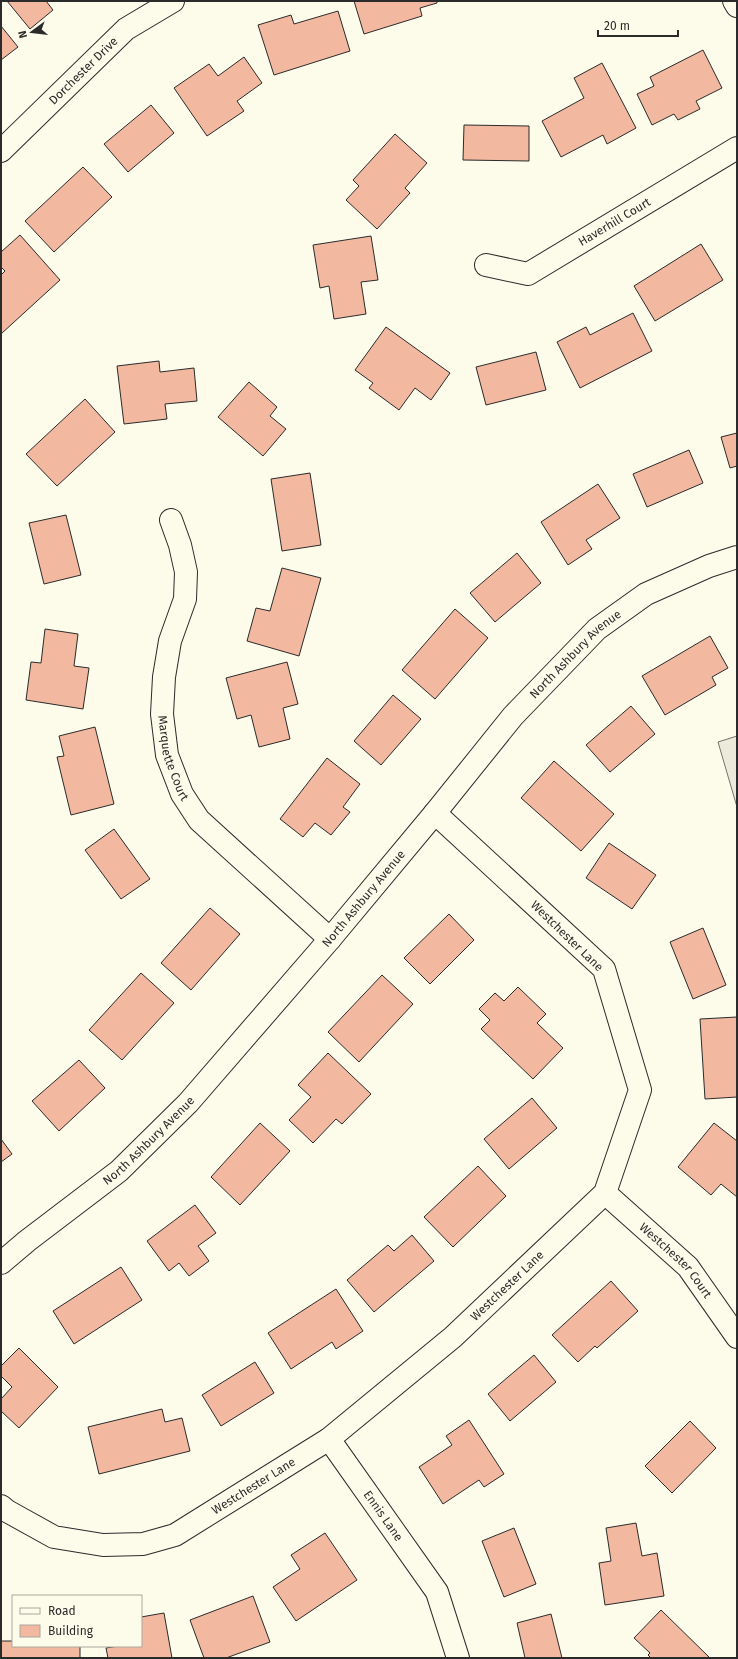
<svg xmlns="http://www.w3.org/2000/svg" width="738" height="1659" font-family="'Fira Sans',sans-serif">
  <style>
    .green { fill: #ecebdb; stroke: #74746e }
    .building { fill: #f2b8a0; stroke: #2b2b2b }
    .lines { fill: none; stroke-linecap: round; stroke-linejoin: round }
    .street-casing { stroke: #2b2b2b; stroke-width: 24 }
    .street { stroke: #fdfbea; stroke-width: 22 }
    .labels { text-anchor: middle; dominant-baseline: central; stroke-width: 3; stroke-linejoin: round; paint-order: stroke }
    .street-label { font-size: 12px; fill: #2b2b2b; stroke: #fdfbea }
  </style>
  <rect width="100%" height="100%" fill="#fdfbea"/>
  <path class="green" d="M737,736V807L718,742Z"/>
  <path class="building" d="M7,1H46L53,10L30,29Z
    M354,1H437V3L420,8L422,16L364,34Z
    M338,11L350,51L274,75L258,25L291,15L294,24Z
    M1,26L18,47L1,60Z
    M703,50L722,88L696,101L700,109L678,120L674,114L652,125L637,94L654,86L650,77Z
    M244,57L262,83L237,101L244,111L207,136L174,88L209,64L218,76Z
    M602,63L636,128L607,144L603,135L561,157L542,121L584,98L574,78Z
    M151,105L174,133L128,172L104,144Z
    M464,125L529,126V161L463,160Z
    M395,134L427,163L405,188L410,193L377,229L346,200L359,186L353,180Z
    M83,167L112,197L54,252L25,221Z
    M20,235L60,280L1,334V275L5,271L1,267V252Z
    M371,236L378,280L361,282L366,314L334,319L329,286L320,288L313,245Z
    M701,244L723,280L655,321L634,286Z
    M633,313L652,351L580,388L557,342L586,327L590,335Z
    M386,327L450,373L431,400L415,388L399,410L369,388L373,383L355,370Z
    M536,352L546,390L486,405L476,367Z
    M159,361L160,372L194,368L197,401L165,404L167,419L124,424L117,366Z
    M249,382L277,407L270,416L286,429L263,456L218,417Z
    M85,399L115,432L57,486L26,454Z
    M737,433V466L730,468L721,437Z
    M689,450L703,483L647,507L633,474Z
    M310,473L321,545L282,551L271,479Z
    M598,484L620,518L586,540L592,549L568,565L541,522Z
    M66,515L81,575L44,584L29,523Z
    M517,553L541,583L495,622L470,593Z
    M282,568L321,578L299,656L247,641L256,608L270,611Z
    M455,609L488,638L435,699L402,670Z
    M45,629L78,634L74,666L89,668L83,709L26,700L31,662L41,663Z
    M710,636L728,668L712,677L716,685L665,715L642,676Z
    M287,662L298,704L283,708L290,739L259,747L251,715L237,719L226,678Z
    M393,695L421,719L381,765L354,741Z
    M631,706L655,734L610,772L586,745Z
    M95,727L114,804L71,815L57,757L64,756L59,736Z
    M327,758L360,784L343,807L350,812L331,835L315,823L303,837L280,819Z
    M554,761L614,814L581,851L521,798Z
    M114,829L150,879L121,899L85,850Z
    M609,843L656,875L632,909L586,878Z
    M210,908L240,934L191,990L161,963Z
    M449,914L474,940L430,984L404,958Z
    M703,928L726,985L693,999L670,942Z
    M141,973L174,1003L122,1060L89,1030Z
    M382,975L413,1004L359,1062L328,1032Z
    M518,987L546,1014L537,1023L563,1048L533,1079L481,1029L490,1020L479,1009L495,993L504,1001Z
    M737,1017V1097L705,1099L700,1019Z
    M328,1053L371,1094L342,1124L336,1119L313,1143L289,1120L311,1097L298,1085Z
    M79,1060L105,1088L59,1131L32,1101Z
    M532,1098L557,1128L509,1169L484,1139Z
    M260,1123L290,1151L240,1205L211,1177Z
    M714,1123L737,1141V1197L721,1184L711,1195L678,1167Z
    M1,1139L12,1154L1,1162Z
    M478,1166L506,1196L453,1247L424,1217Z
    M195,1205L216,1233L198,1246L209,1261L189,1276L179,1263L169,1271L147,1241Z
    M412,1235L434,1261L374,1312L347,1280L388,1245L394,1251Z
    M121,1267L142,1300L74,1344L53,1311Z
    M611,1281L638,1311L597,1348L595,1346L578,1362L552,1335Z
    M336,1289L363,1331L336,1349L332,1342L291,1369L268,1333Z
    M19,1348L58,1387L19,1428L1,1411V1399L12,1387L1,1376V1366Z
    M534,1355L556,1382L510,1421L488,1394Z
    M255,1362L274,1393L221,1426L202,1395Z
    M162,1409L165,1422L182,1418L190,1451L99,1474L88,1427Z
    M469,1420L504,1474L484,1487L479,1480L443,1504L419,1467L452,1445L446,1436Z
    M690,1421L716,1448L672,1493L645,1466Z
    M636,1523L642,1556L657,1553L664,1596L605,1605L599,1563L611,1561L606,1528Z
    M514,1528L536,1584L504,1597L482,1541Z
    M325,1533L357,1580L296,1621L273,1587L300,1569L291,1555Z
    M253,1596L270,1642L226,1658H204L190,1620Z
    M661,1610L710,1658H651L648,1655L650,1653L634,1638Z
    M164,1613L172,1658H108L106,1648L118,1646H141V1617Z
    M551,1614L562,1658H525L517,1623Z
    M1,1641H13V1646H80V1658H1Z"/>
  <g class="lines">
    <g class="street-casing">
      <g id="street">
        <path d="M734,1L737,6"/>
        <path id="s1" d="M1,151L126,29L173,1"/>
        <path id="s2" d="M486,265L528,274L737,148"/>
        <path id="s3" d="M171,520L180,545L186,572L185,599L170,641L164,677L162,714L167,755L182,794L199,820L330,939"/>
        <path id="s4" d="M605,1193L688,1267L737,1337"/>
        <path id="s5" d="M1,1263L27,1241L119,1171L188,1103L330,939L435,813L513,716L597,629L646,594L709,566L737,557"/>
        <path id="s6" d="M329,1439L437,1592L458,1658"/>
        <path id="s7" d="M1,1506L7,1511L54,1537L103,1545L143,1544L175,1535L329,1439L453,1337L605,1193L640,1090L604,969L435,813"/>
      </g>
    </g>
    <use href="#street" class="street"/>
  </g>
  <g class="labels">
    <g class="street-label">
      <text stroke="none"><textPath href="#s1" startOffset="115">Dorchester Drive</textPath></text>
      <text stroke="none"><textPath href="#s2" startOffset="144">Haverhill Court</textPath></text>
      <text stroke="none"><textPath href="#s5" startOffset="840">North Ashbury Avenue</textPath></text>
      <text stroke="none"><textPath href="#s3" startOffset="245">Marquette Court</textPath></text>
      <text stroke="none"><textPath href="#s5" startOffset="516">North Ashbury Avenue</textPath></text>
      <text transform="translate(567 936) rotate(44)">Westchester Lane</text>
      <text stroke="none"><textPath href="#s5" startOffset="192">North Ashbury Avenue</textPath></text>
      <text stroke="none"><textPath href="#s4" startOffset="98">Westchester Court</textPath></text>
      <text stroke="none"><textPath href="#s7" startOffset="601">Westchester Lane</textPath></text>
      <text stroke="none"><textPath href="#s7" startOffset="277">Westchester Lane</textPath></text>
      <text stroke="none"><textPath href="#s6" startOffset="94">Ennis Lane</textPath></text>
    </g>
  </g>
  <rect width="738" height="1659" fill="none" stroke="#2b2b2b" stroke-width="4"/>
  <rect x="12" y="1595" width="130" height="52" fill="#fdfbea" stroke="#a9a89e"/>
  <rect x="20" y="1608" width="20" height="6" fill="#fdfbea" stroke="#a9a89e"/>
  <text x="48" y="1615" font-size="12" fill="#2b2b2b">Road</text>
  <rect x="20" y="1625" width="20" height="12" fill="#f2b8a0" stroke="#a9a89e"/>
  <text x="48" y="1635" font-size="12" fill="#2b2b2b">Building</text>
  <g transform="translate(32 32) rotate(255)" stroke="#fdfbea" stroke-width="3" paint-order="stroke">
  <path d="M0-3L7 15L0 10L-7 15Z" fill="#2b2b2b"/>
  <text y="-6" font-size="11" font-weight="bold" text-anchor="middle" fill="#2b2b2b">N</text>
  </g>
  <path d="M598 30v6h80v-6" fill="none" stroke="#2b2b2b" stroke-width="2"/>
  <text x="604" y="30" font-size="12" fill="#2b2b2b" stroke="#fdfbea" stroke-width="3" paint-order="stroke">20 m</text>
</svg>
